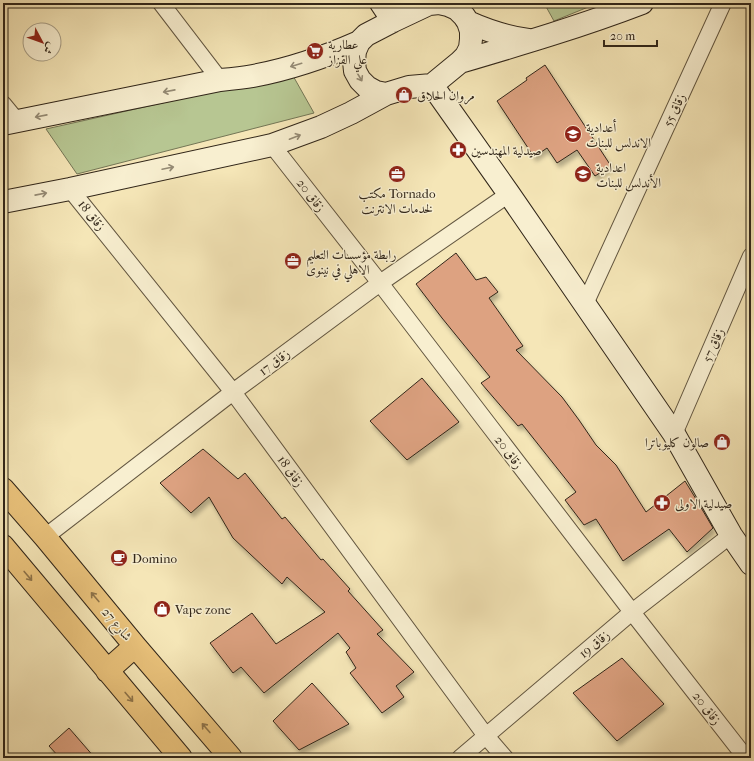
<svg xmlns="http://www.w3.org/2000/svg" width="754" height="761" font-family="'IM FELL French Canon',Amiri,serif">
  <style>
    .green { fill: #b7c692; stroke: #747656 }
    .building { fill: #dda281; stroke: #312619; filter: url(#shadow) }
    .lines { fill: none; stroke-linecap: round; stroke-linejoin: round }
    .street-casing { stroke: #625640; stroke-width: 18 }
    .secondary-casing { stroke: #312619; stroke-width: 24 }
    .primary-casing { stroke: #312619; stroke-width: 24 }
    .street { stroke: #f8efd0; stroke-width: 16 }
    .secondary { stroke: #f8efd0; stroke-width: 22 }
    .primary { stroke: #eac37c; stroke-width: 22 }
    .oneway { stroke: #948a74 }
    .oneway2 { stroke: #8e744a }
    .labels { text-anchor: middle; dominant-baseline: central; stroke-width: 3; stroke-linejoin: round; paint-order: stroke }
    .poi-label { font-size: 13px; fill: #312619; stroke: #f8efd0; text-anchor: start }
    .street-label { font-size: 13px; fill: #312619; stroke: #f8efd0 }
  </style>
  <defs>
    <filter id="shadow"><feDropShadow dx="2.5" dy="4.5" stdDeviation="2" flood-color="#0004"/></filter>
  </defs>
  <rect width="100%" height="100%" fill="#f5e6b7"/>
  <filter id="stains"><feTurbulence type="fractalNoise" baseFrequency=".005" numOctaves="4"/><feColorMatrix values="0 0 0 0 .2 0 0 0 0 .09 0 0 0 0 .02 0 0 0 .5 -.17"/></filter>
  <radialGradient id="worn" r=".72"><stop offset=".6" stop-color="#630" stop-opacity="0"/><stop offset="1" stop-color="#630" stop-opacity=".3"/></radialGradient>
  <path class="green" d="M544,3H598L554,21Z
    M292,74L314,113L77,174L46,129Z"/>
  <path class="building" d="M545,65L611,166L595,176L577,150L557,163L547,148L534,157L497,101L527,80L526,78Z
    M456,253L476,280L486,277L498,292L489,298L523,346L516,350L562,397L579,420L596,445L616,465L646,512L685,481L696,499L713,528L687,552L669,529L623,561L596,519L584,525L565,500L576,492L522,424L518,426L481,383L490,377L442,318L416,284Z
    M422,378L459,422L407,460L370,421Z
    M203,449L238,479L245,473L282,519L285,517L321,560L323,559L350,589L348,591L383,630L377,634L414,672L396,686L404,697L382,713L350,673L356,668L346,652L350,648L338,633L264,693L241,667L233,673L210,643L252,613L276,644L325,612L287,577L282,584L233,538L209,497L191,513L160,483Z
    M622,658L664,704L617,741L573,693Z
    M312,683L349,724L299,750L273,721Z
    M69,728L95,758H60L49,746Z"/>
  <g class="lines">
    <g class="street-casing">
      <path id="street" d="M161,3L220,80
        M3,104L17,121
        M272,145L380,283L632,612L746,758
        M70,189L233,392L486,736L505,758
        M585,304L723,3
        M674,434L751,256
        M45,537L233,392L380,283L509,194
        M460,758L632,612L731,535"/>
    </g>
    <g class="secondary-casing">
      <path id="secondary" d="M381,3L393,21
        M468,22C488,31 507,37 528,40
        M460,62C521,44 582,26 642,3
        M432,85L509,194L674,434L731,535L751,564
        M3,124L220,80C231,79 242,78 253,76C290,69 325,57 359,42
        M3,202L70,189L272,145L321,127L351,113L386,94L409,87L432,85L460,62L466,56L470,48L471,39V31L468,22L464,16L457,9L448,5L439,3L429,4L393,21L366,35L359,42L355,51L354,61L355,71L360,80L367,87L376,92L386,94"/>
    </g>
    <g class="primary-casing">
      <path id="primary" d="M3,489L45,537L135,646L231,758
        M3,546L181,758
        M107,671L135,646"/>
    </g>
    <use href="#street" class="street"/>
    <use href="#secondary" class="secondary"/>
    <use href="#primary" class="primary"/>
  </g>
  <defs><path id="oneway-shaft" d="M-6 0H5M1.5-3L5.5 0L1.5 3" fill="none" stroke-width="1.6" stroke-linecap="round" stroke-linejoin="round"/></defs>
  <g class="oneway">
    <use href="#oneway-shaft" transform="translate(296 65) rotate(163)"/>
    <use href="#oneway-shaft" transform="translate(359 76) rotate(59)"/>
    <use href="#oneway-shaft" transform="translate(169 91) rotate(169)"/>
    <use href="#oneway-shaft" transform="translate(41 116) rotate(169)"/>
    <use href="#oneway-shaft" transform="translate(295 137) rotate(-21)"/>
    <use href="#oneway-shaft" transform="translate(168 168) rotate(-12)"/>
    <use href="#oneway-shaft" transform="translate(41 194) rotate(-11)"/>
  </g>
  <g class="oneway2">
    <use href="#oneway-shaft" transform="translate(28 576) rotate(50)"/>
    <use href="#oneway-shaft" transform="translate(95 597) rotate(-130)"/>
    <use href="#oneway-shaft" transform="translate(129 697) rotate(50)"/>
    <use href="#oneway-shaft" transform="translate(206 728) rotate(-131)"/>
  </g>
  <defs>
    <g id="supermarket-disc" transform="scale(0.9)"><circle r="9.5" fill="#8f2418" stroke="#f8efd0"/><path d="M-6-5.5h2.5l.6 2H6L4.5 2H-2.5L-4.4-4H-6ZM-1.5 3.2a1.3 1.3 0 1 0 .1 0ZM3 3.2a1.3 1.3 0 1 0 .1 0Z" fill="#fff"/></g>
    <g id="shop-disc" transform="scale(0.9)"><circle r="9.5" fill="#8f2418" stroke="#f8efd0"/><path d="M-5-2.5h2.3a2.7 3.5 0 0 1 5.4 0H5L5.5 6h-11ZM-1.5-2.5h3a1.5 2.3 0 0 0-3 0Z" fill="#fff"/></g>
    <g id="school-disc" transform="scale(0.9)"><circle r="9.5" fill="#8f2418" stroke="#f8efd0"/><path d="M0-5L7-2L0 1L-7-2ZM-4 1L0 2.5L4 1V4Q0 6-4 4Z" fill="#fff"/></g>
    <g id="pharmacy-disc" transform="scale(0.9)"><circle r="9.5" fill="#8f2418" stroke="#f8efd0"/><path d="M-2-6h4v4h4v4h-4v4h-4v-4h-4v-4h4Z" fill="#fff"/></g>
    <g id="office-disc" transform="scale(0.9)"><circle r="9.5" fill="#8f2418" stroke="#f8efd0"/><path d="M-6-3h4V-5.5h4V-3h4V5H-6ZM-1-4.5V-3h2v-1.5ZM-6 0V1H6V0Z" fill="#fff"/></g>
    <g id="cafe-disc" transform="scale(0.9)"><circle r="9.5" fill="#8f2418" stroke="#f8efd0"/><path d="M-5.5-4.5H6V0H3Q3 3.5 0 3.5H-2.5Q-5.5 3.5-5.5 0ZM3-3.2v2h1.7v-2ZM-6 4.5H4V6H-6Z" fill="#fff"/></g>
  </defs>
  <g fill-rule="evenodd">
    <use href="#supermarket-disc" x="315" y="51"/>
    <use href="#shop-disc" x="404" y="95"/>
    <use href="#school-disc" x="573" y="134"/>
    <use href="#pharmacy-disc" x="458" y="150"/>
    <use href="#office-disc" x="397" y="174"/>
    <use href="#school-disc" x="583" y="174"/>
    <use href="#office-disc" x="293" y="261"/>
    <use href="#shop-disc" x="722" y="442"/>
    <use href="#pharmacy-disc" x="662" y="503"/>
    <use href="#cafe-disc" x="119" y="558"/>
    <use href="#shop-disc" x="162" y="609"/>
  </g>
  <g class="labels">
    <g class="poi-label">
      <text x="328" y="44">عطارية<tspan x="328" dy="15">علي القزاز</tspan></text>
      <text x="417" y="95">مروان الحلاق</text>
      <text x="586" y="127">أعدادية<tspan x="586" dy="15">الاندلس للبنات</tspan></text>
      <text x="471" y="150">صيدلية المهندسين</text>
      <text x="596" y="167">اعدادية<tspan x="596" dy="15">الأندلس للبنات</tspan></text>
      <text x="397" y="193" text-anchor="middle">مكتب Tornado<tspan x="397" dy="15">لخدمات الانترنت</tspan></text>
      <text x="306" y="254">رابطة مؤسسات التعليم<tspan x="306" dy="15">الاهلي في نينوى</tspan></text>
      <text x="709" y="442" text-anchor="end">صالون كليوباترا</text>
      <text x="675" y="503">صيدلية الاولى</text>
      <text x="132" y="558">Domino</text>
      <text x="175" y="609">Vape zone</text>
    </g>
    <g class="street-label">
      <text transform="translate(674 110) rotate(-65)">زقاق 55</text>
      <text transform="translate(311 195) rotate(52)">زقاق 20</text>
      <text transform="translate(92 215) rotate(51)">زقاق 18</text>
      <text transform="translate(713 345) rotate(-67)">زقاق 57</text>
      <text transform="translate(274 362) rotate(-37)">زقاق 17</text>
      <text transform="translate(509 452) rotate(53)">زقاق 20</text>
      <text transform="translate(291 471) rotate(54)">زقاق 18</text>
      <text transform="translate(117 624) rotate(50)">شارع 27</text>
      <text transform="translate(594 644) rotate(-40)">زقاق 19</text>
      <text transform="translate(707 708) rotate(52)">زقاق 20</text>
    </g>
  </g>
  <rect width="754" height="761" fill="none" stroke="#f5e6b7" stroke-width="16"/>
  <rect x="4" y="4" width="746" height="753" fill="none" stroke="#312619" stroke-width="2"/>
  <rect x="8" y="8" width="738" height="745" fill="none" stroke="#312619"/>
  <g transform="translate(42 42) rotate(131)"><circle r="19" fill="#f8efd0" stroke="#a89f87"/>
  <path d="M0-3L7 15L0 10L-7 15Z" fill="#8f2418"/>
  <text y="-6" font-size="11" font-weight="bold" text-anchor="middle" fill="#312619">ش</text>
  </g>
  <path d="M604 40v6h53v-6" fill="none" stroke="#312619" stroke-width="2"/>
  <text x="610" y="40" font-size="12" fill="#312619" stroke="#f8efd0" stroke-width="3" paint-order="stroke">20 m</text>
  <rect width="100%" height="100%" filter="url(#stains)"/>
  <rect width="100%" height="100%" fill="url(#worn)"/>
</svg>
